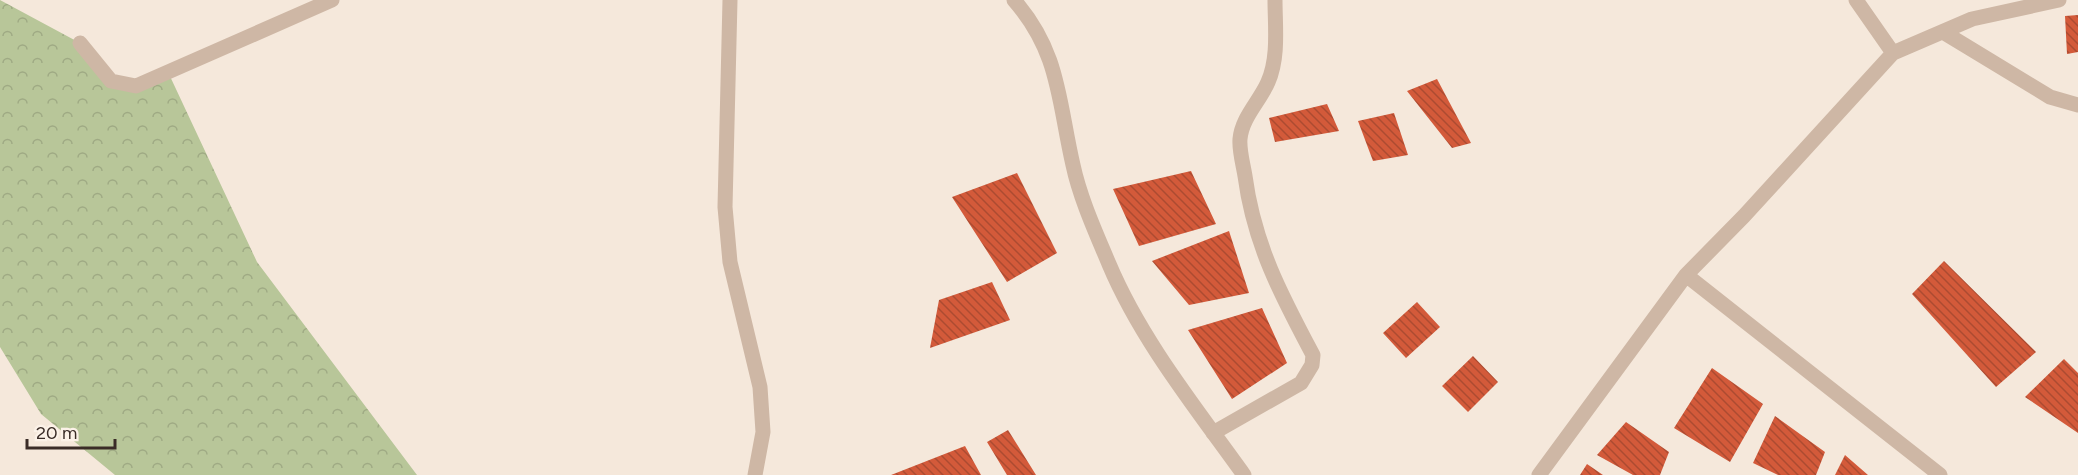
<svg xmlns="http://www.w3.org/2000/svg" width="2078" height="475" font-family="Figtree,sans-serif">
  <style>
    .forest { fill: url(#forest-crowns) }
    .building { fill: url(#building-back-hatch) }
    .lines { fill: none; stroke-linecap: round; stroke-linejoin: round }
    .minor { stroke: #ceb7a5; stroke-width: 15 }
  </style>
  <defs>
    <pattern id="forest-crowns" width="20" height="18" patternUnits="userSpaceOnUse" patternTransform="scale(1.5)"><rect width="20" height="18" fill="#b8c699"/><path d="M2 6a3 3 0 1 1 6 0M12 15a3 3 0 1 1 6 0" fill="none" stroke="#9faa84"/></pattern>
    <pattern id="building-back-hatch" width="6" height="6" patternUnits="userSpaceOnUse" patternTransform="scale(1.5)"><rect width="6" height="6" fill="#d35a3a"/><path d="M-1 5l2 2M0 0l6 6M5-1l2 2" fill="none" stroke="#ac4b31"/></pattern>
  </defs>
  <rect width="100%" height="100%" fill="#f5e8db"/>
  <path class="forest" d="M0,0L80,43L111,81L136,86L168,72L257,262L417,475H115L41,414L0,347Z"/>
  <path class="building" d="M2078,15V52L2067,54L2065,16Z
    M1437,79L1471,143L1452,148L1407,91Z
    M1327,104L1339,131L1275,142L1269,118Z
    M1394,113L1408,155L1373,161L1358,121Z
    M1191,171L1216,224L1139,246L1113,189Z
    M1017,173L1057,253L1007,282L952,197Z
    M1229,231L1249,293L1189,305L1152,261Z
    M1944,261L2036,352L1996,387L1912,294Z
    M992,282L1010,320L930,348L939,300Z
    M1417,302L1440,327L1406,358L1383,333Z
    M1262,308L1287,363L1232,399L1188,330Z
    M1473,356L1498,382L1468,412L1442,386Z
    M2064,359L2078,373V433L2025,397Z
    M1712,368L1763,404L1730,462L1674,428Z
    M1775,416L1825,452L1816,475H1778L1753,463Z
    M1626,422L1669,452L1660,475H1633L1597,455Z
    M1008,430L1036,475H1007L987,442Z
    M965,446L981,475H891Z
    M1845,455L1868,475H1835Z
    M1587,464L1603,475H1580Z"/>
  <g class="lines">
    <path class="minor" d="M730,0L725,207L730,262L760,387L763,432L755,475
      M1014,0C1060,53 1058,100 1073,165C1080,198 1096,233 1109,264C1141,340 1196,408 1244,475
      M1856,0L1893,53
      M1943,32L2050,97L2078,105
      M80,43L111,81L136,86L332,0
      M1686,275L1940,475
      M1213,433L1301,383L1312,365L1313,355C1281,295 1254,244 1245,176C1243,164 1239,150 1240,139C1242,117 1260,101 1268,82C1279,57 1275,26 1275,0
      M1539,475L1686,275L1744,216L1893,53L1972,19L2059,0"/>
  </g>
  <path d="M27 439v9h88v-9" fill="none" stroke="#3a2c27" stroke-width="3"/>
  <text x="36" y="439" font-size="18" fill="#3a2c27" stroke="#fcf2e8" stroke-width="4.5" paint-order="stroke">20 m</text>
</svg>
